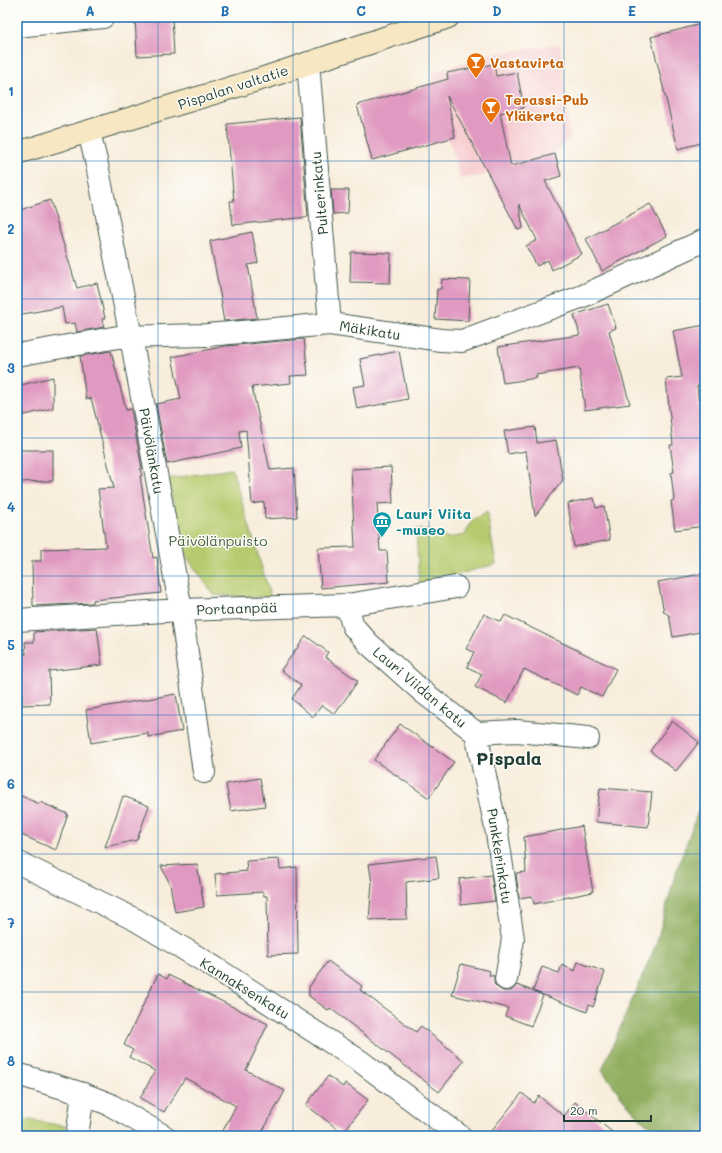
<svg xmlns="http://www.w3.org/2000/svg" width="722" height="1153" font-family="Mali,sans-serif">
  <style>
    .built { fill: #f7cfd1 }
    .green { fill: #b7cb6e; stroke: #6b8451 }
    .forest { fill: #91af61; stroke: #58764a }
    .building { fill: #e099c0 }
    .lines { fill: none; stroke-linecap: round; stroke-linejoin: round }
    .minor-casing { stroke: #40574d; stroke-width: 24 }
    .secondary-casing { stroke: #40574d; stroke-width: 24 }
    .minor { stroke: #fff; stroke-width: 22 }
    .secondary { stroke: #f7e8c3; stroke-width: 22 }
    .grid { fill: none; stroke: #1f6fb2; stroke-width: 1; stroke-opacity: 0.55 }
    .labels { text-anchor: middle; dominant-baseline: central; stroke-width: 3; stroke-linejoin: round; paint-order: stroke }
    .food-label { font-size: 14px; font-weight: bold; fill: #c56008; stroke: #fdfcf7; text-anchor: start }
    .street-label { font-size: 14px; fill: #1f3d34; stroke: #fdfcf7 }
    .culture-label { font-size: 14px; font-weight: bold; fill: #0d838f; stroke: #fdfcf7; text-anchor: start }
    .park-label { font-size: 14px; fill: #456042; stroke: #fdfcf7 }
    .district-label { font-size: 18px; font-weight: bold; fill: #1f3d34; stroke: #fdfcf7 }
    .neatline { fill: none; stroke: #1f6fb2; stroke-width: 1.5 }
    .grid-label { font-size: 13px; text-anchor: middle; font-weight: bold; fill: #1f6fb2 }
  </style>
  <rect width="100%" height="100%" fill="#fdfcf7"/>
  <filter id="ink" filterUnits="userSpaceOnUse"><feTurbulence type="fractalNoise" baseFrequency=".025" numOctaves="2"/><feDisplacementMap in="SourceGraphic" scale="8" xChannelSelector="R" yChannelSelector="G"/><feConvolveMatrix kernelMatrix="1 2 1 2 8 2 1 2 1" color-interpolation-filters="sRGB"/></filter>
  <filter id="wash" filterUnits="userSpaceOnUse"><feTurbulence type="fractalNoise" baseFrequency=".012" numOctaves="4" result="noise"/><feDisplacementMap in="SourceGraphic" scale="16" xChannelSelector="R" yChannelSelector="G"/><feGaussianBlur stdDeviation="0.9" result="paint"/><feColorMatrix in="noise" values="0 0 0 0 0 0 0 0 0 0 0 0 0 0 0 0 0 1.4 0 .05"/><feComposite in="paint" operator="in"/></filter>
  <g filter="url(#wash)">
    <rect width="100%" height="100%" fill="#f8eddb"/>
    <path class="built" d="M560,44L570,138L555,154L484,175L460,179L431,73L492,54Z"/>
    <path class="green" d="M232,469L271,598L214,595L186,556L167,479Z
      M487,512L496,564L419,585L416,529L428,530L448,538L465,535L472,520Z
      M17,1118L65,1126L64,1136H17Z"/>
    <path class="forest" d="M705,785V1136C693,1136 679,1138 667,1136C643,1129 616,1090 602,1070L656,944L676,872L701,803Z"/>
    <g id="blocks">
      <path class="building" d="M135,17H172L174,54L137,56Z
        M705,23V142L678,149L651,37Z
        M494,64L496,76L517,72L524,108L500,113L511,166L555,154L561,176L545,181L582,254L552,270L548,260L537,266L526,246L537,240L519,204L523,228L518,230L447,96L455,137L372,160L357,105L448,79L447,73Z
        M300,117L308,217L233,225L230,201H234L227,124Z
        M331,190H349L348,213L333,214Z
        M50,200L77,288L97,283L105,318L102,319L104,327L77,332L75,323L65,324L62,307L17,315V211Z
        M650,204L667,236L602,271L586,239Z
        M252,232L258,263L248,265L257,318L224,321L221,305L222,304L210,241Z
        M351,252L391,253L390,283L350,282Z
        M442,279L470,280L468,321L435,319L437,289H441Z
        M608,304L616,328L609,331L630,404L585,410L579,368L536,375L537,378L503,383L498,347L580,335L574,315Z
        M705,325V385L697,386L703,441H705V526L675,530L671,501L674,500L671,473L674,472L670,445H673L666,379L682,377L673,331Z
        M304,339L308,375L290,376L291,383L252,387L270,470L294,468L297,517L265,519L264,502L252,504L246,430L239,431L241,448L167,464L156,404L181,399L172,357L226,346Z
        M111,351L126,410L131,409L142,469H140L142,476H140L153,558L157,557L161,593L93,600V603L33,606L32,561H41V549L106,547L98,489L114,488L91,398L86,399L80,356Z
        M399,351L408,399L357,409L353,387L365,385L360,359Z
        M53,377V408L21,416L17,400V386Z
        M535,427L537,443L556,440L563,480L535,516L526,451L508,454L504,431Z
        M17,450H53V481L17,482Z
        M391,467L393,503L377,504L380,551H387L389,582L321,588L318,548L355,547L351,469Z
        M594,498L596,508L604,506L610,540L574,547L568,503Z
        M701,574L705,592V631L673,637L669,615L664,612L658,582Z
        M484,614L501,622L505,615L616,669L602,697L581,687L577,695L524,669L507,703L475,687L482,674L467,667L474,652L466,649Z
        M97,628L102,665L49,671L50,704L22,705L21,654H26L25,642H34V632Z
        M306,636L328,652L325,657L358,681L335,714L322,705L313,717L292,699L301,685L281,670Z
        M176,694L182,731L148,737V733L91,743L86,710Z
        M672,721L699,742L676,771L650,751Z
        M400,724L454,762L429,798L374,760Z
        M260,778L265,806L231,811L226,784Z
        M600,788L652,792L648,827L596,822Z
        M17,794L39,804L40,802L68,814L56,850L17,833Z
        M123,796L149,806L137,840L105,847Z
        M582,826L593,892L534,904L532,896L519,898L516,873L526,872L524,837Z
        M436,856L439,878L406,882L407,919L369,920L372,883L369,864Z
        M279,859L280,869L297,867L298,954L268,955L267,896H264L263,892L217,895L215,874L247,871L246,861Z
        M197,864L204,907L175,912L170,884L161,866Z
        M491,875L495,901L461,905L459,879Z
        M328,961L362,986L360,990L416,1032L421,1026L464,1061L439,1092L330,1008L328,1010L309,996V987Z
        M578,962L605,972L593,1007L589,1005L587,1012L533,991L542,967L559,973L562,965L575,971Z
        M461,964L490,971L489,975L494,976V984L498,988L503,991H511L517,985L543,995L531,1026L505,1016L508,1008L452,995Z
        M158,974L167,979L168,975L268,1024L246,1070L285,1091L260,1136H220L236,1106L185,1078L164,1112L140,1098L155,1071L129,1057L133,1050L124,1045Z
        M328,1076L343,1087L345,1083L368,1100L343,1133L306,1105Z
        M522,1093L534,1103L539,1096L564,1116L575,1102L617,1136H487Z"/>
    </g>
  </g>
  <g filter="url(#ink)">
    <use href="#blocks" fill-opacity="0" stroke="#40574d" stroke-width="1"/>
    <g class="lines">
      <g class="minor-casing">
        <path id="minor" d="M17,26L103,17
          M308,63L330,324
          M89,132L97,165L131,337L181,610L204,772
          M17,355L118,337L207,335L330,324L441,340L462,341L583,296L705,240
          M347,605L353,626L369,644L424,693L476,733L517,731L588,738
          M17,620L181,610L347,605L456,587
          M476,733L497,833L513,939L506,979
          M17,862L136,920L209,964L360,1061L460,1136
          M17,1074L83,1094L109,1104L164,1136
          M77,1136L83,1094"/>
      </g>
      <g class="secondary-casing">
        <path id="secondary" d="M17,153L267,77L448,17"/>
      </g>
      <use href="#minor" class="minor"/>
      <use href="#secondary" class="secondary"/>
    </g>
  </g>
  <path class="grid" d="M158,17V1136M293,17V1136M429,17V1136M564,17V1136M17,161H705M17,299H705M17,438H705M17,576H705M17,715H705M17,854H705M17,992H705"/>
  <defs>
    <g id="bar-pin" transform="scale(1)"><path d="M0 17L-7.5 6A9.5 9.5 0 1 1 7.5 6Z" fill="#e8710a" stroke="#fdfcf7"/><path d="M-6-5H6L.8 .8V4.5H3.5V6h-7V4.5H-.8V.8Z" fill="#fff"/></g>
    <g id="museum-pin" transform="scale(1)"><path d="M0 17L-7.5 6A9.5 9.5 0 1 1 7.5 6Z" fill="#0f9aa8" stroke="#fdfcf7"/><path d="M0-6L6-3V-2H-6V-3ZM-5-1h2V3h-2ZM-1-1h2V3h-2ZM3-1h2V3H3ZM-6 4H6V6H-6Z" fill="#fff"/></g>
  </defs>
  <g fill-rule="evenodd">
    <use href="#bar-pin" x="476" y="62"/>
    <use href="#bar-pin" x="491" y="107"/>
    <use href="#museum-pin" x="382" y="521"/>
  </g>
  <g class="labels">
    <g class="food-label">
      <text x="490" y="62">Vastavirta</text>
      <text x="505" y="99">Terassi-Pub<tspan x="505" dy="16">Yläkerta</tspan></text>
    </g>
    <g class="street-label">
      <text transform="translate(233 87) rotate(-18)">Pispalan valtatie</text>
      <text transform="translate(319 193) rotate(-95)">Pulterinkatu</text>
      <text transform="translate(370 330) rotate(9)">Mäkikatu</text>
      <text transform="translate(152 451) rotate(80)">Päivölänkatu</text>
      <text transform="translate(237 608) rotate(-2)">Portaanpää</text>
      <text transform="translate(420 687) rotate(40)">Lauri Viidan katu</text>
      <text transform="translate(500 856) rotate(81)">Punkkerinkatu</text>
      <text transform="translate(245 988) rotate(32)">Kannaksenkatu</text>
    </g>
    <g class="culture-label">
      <text x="396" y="513">Lauri Viita<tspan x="396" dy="16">-museo</tspan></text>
    </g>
    <g class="park-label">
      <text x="218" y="540">Päivölänpuisto</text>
    </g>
    <g class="district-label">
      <text x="509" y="758">Pispala</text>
    </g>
  </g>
  <rect width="722" height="1153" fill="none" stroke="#fdfcf7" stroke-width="44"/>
  <path d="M564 1115v6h87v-6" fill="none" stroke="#1f3d34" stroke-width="2"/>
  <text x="570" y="1115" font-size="12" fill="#1f3d34" stroke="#fdfcf7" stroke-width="3" paint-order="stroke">20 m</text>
  <rect x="22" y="22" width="678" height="1109" class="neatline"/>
  <g class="grid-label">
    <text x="90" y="16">A</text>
    <text x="225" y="16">B</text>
    <text x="361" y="16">C</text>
    <text x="497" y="16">D</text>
    <text x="632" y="16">E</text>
    <text x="11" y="96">1</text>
    <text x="11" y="234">2</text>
    <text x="11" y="373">3</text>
    <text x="11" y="512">4</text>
    <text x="11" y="650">5</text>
    <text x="11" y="789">6</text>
    <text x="11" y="928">7</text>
    <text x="11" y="1066">8</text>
  </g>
</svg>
